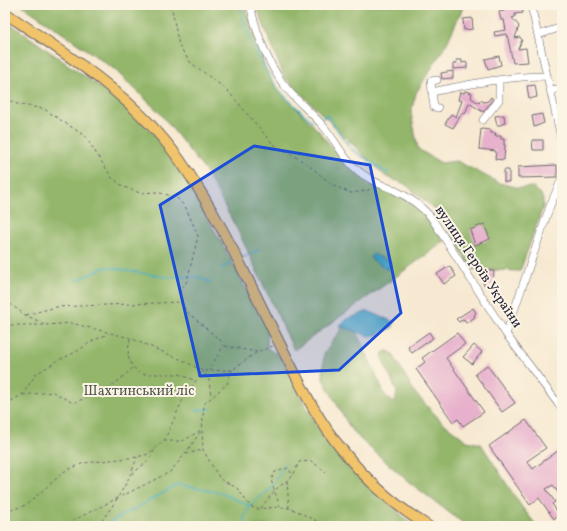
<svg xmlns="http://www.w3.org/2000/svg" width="567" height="531" font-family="Vollkorn,serif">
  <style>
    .forest { fill: #93b66a; stroke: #5a6c52 }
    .water { fill: #3fadbc; stroke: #30687c }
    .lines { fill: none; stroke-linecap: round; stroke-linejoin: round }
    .stream { stroke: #3fadbc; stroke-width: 1.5 }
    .building { fill: #e7b0cc }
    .minor-casing { stroke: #6d6870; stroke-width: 8 }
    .highway-casing { stroke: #6d6870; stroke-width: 12 }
    .path { stroke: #6d6870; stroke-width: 1; stroke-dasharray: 3 3; stroke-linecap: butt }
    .minor { stroke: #fff; stroke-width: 7 }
    .highway { stroke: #f1c36a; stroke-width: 10 }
    .marked { fill: #1d4ed8; fill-opacity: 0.2; stroke: #1d4ed8; stroke-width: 3; stroke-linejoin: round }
    .labels { text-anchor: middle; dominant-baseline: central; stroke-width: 4; stroke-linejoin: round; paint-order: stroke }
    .street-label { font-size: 14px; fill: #22223b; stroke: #fcf5e5 }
    .park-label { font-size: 14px; fill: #50574e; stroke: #fcf5e5 }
  </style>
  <rect width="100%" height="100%" fill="#fcf5e5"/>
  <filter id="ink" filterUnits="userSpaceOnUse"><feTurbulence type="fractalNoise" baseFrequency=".025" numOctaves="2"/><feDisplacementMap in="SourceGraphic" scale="8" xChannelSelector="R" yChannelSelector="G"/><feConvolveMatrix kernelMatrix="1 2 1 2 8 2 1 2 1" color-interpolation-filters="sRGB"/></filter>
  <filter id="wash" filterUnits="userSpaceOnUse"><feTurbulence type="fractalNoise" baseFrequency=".012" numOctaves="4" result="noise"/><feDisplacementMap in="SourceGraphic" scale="16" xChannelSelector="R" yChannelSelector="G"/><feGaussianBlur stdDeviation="0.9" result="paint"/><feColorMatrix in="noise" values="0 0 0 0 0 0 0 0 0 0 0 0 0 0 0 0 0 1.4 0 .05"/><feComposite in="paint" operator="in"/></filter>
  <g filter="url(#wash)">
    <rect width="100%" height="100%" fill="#f7e9d1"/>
    <path class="forest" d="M22,5H244L265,67L277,89L317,129L342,160L368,184L397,194L415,205L429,218L444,242L294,350L240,235L207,173L160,113L114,69Z
      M256,5H464L447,43L416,93L411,113L418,149L441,163L457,161L499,183L520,188L532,187L541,194L543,200V207L520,271L472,269L438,212L405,184L385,176L284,77Z
      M5,20L118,100L153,133L191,189L223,245L268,329L267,348L281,357L296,388L317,425L352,471L414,526H5Z
      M350,318L386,397L395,403L397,392L382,358L383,353L387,351L392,353L415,393L442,422L467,441L481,444L521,506L537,526H467L409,482L361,440L349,426L323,379L324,354L334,339Z"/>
    <path class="water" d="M373,254L391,262L387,270L370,258Z
      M368,311L394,322L393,327L372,337L339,326L345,320Z"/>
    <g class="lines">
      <path class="stream" d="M240,5C243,31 263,69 279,90C288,101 302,112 313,122
        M322,118L327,115L351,149L389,174
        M244,257L259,250
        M221,268L231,263
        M76,281L105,267L166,277H199L211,283
        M196,410L212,409
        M103,526L178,485L221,493L250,506
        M243,526C246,502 258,501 272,486C278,480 281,470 285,463"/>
    </g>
    <g id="blocks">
      <path class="building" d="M503,5H515L516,8L522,7L523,13L515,14V17L512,18L519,26L515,38L520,37L522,40L518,49L526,48L528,62L513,63L507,34L495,36L494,32L506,30L504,20H501L499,12L504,11Z
        M472,18L473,29L464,30L463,19Z
        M499,56L501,65L488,69L485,59Z
        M456,60H462V63L467,62V68L453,69V64L457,63Z
        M453,71V78L442,79L441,73Z
        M535,85L537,97L529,99L527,86Z
        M465,91L472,93L471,98L479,103L481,100L484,102L488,101L491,97L493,99L483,112L469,103L465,114L462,113L453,128L445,124L451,114L456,117L462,101L458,100L460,92L464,93Z
        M542,114L544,123L534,127L532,116Z
        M504,115L505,123L502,124L501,125H497L495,116Z
        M481,129L491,130V133H496L495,136H501V139H504V145H505L504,160L495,159L496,151L479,149Z
        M532,140H543V150H533Z
        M557,165V177L518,178V167Z
        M504,170H509V182H504Z
        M484,224L490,239L475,245L470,230Z
        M450,266L456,276L444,284L437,274Z
        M484,270L494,271L493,285L483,284Z
        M473,308L476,313L474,315L475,317L466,323L464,319L459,322L456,319Z
        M429,332L433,338L412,353L408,347Z
        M457,333L465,344L446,358L484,412L463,426L458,419L453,422L416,369L425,362L422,358Z
        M474,345L482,352L472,364L463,357Z
        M487,365L515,403L502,412L475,374Z
        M526,420L546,448L527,461L533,469L562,448V498L553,485L546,489L555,502L552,504L559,514L554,519L539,498L530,505L489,446Z"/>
    </g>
  </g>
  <g filter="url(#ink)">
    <use href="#blocks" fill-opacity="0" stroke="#6d6870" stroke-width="1"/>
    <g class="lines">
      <g class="minor-casing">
        <path id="minor" d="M250,5C257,35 268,66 288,90C299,103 313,114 324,127C339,145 345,164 367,177C375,183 385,186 394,190C409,197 420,205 431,217L506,334L562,409
          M531,5L562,142
          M538,35L562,27
          M551,90L562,88
          M432,92L431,81L437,80
          M438,108L434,107L432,92C469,84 509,76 547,76
          M483,120L499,100V80
          M506,334L550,206L562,178"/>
      </g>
      <g class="highway-casing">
        <path id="highway" d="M5,13C68,55 134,96 179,159C222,220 252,290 286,356C303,390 320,424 344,452C367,481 397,507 428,526"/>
      </g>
      <path class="path" d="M170,5L172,10L179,46L190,62L227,90L273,144L306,163L331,184L350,193L367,191L372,187
        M5,98L17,104L44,109L85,136L112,178L124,187L140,193L156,192L176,197L186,208L198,236L187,281L180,291L181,302
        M5,300L25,315L47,325L71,323L130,338L182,360L203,371L232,370L257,352L273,346
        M5,305L10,306
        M26,315L56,307L181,302L186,311L220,340L224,345L209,370
        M5,325H47
        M130,339C127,357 126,360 140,374H179L196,381
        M225,346L257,352
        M232,370L227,384L204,404L202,430L203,450L220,479L237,488L250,506L256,509L280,507L289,508L297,511L326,526
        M23,395L53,392L73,403L110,388L133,368
        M5,401H11L22,395L36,374L59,360L76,352L92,341L108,334
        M164,441H183L201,430
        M186,454L202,450
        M132,474L149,460L155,449
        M287,481L289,508
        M280,507L271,480L275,472L288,468L293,476
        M261,508L275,490L293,476L299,462L311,461L326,472
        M5,512L26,505L65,471L84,463L137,457L148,454L164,441L183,399L203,371L209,380L211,397
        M62,526L170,472L185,454L201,431
        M98,526C114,504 129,483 137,457"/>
      <use href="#minor" class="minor"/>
      <use href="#highway" class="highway"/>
    </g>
  </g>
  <path class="marked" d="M254,146L370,165L401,313L339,370L200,376L160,205Z"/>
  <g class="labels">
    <g class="street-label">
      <text transform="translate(478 267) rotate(56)">вулиця Героїв України</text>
    </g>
    <g class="park-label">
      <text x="139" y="391">Шахтинський ліс</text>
    </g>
  </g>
  <rect width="567" height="531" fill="none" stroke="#fcf5e5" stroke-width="20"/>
</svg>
